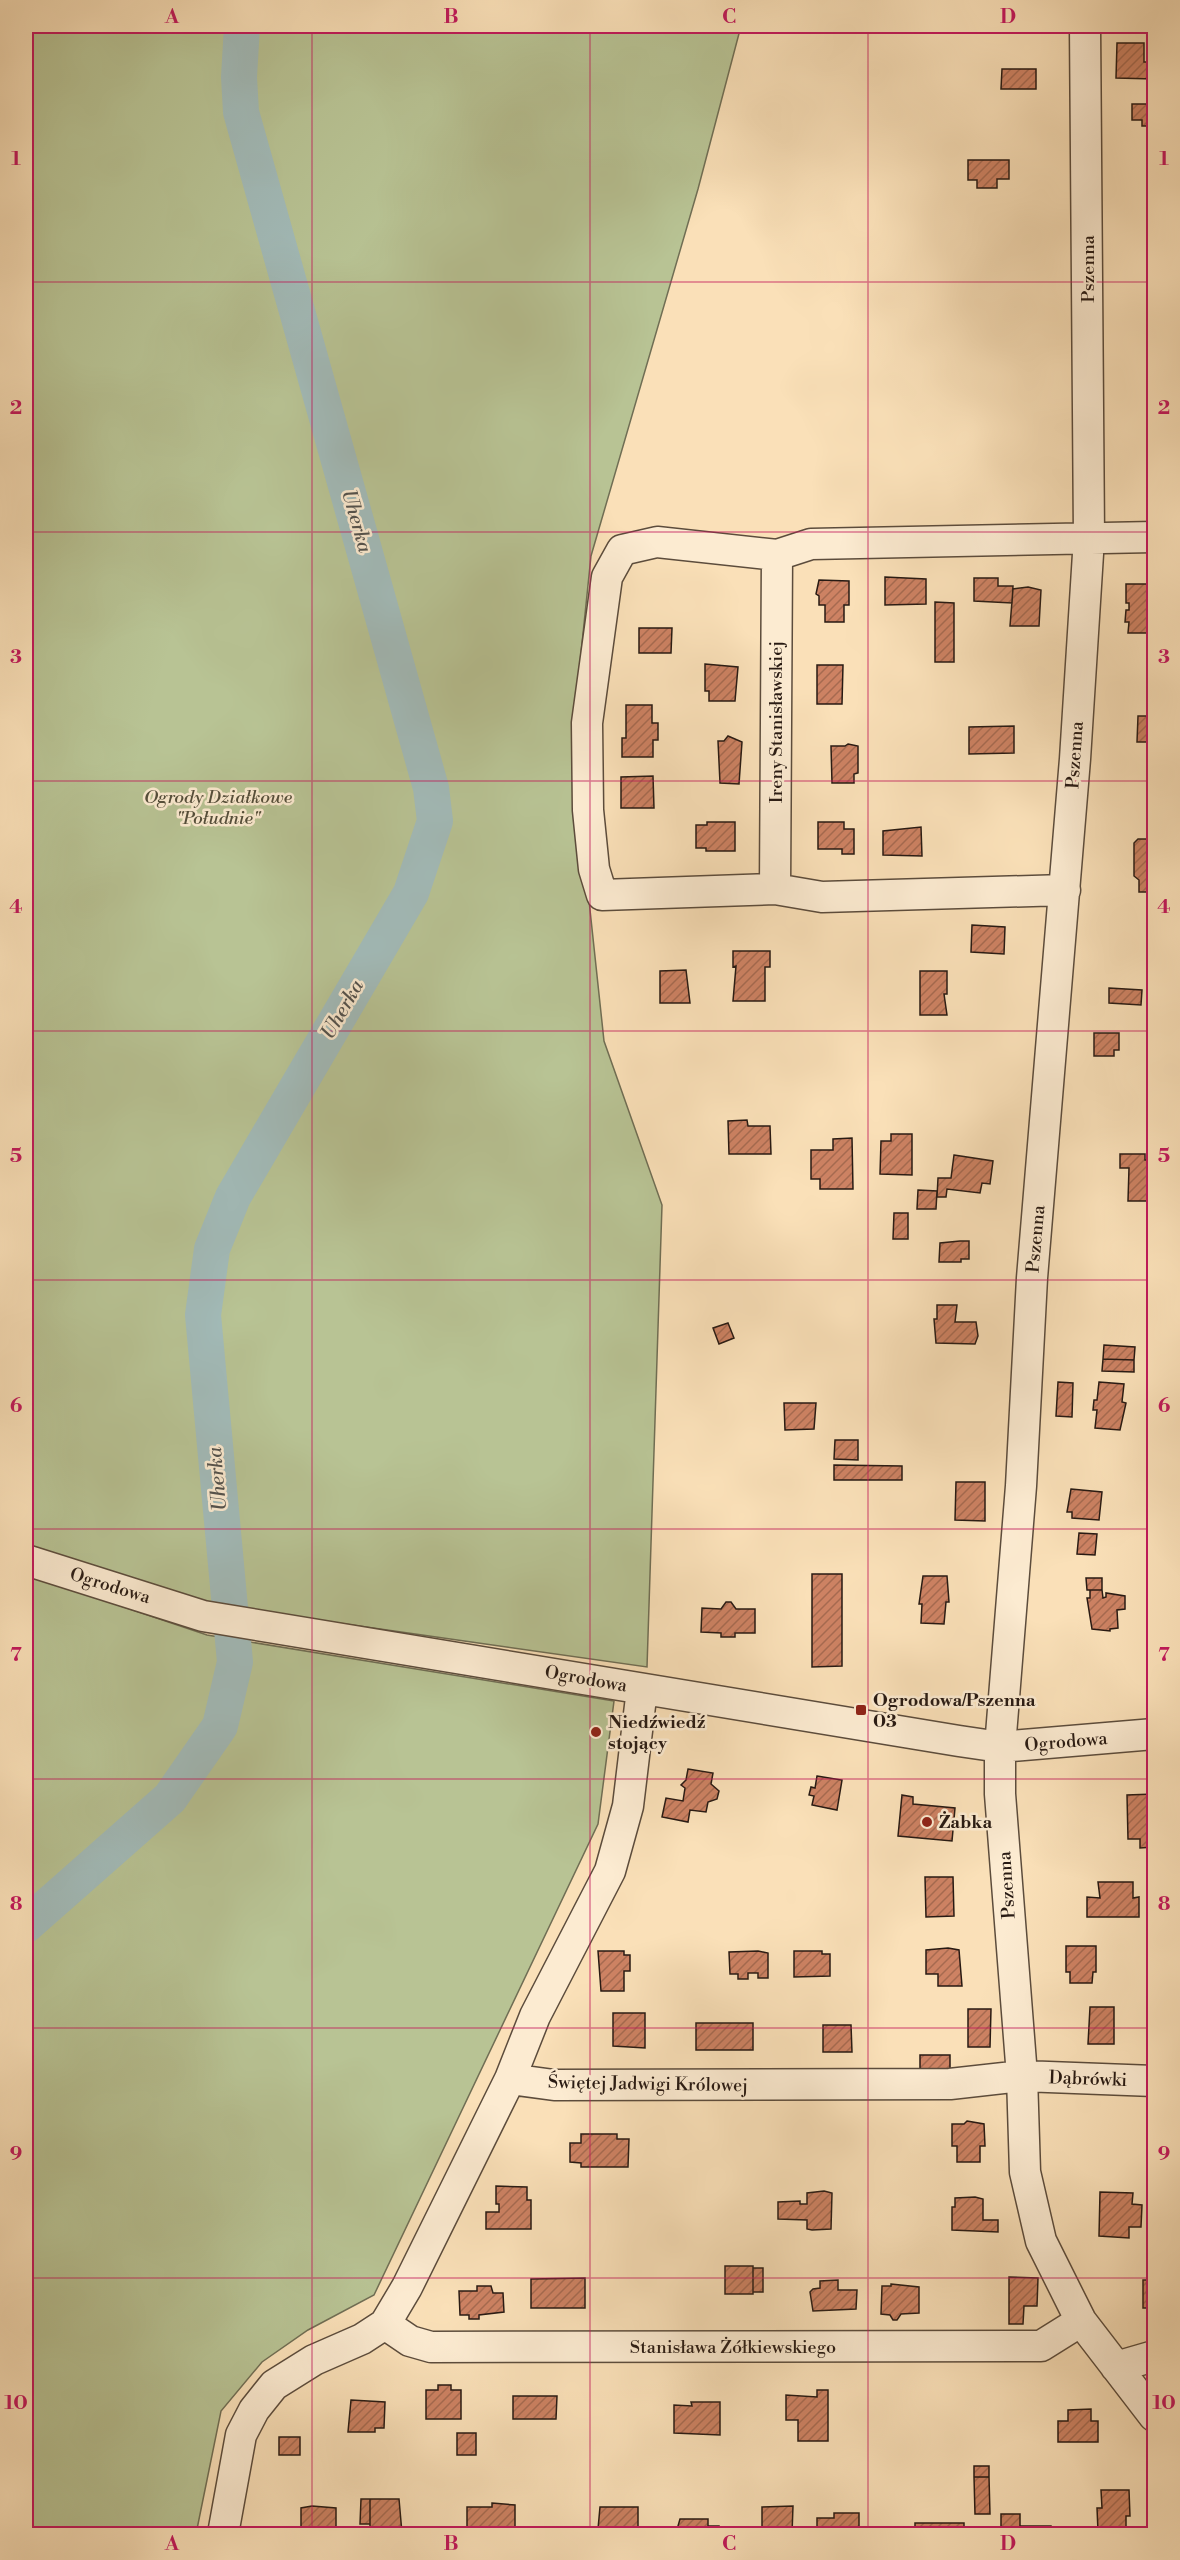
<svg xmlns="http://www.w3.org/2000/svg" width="1180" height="2560" font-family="'Libre Bodoni',serif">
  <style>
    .green { fill: #b8c394; stroke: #706e54; stroke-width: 1.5 }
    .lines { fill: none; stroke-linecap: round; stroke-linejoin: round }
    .river { stroke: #a2bbb9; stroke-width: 36 }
    .building { fill: url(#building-hatch); stroke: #281a13; stroke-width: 1.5 }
    .minor-casing { stroke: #5c4c3c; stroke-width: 33 }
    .minor { stroke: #fcebd1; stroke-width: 30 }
    .grid { fill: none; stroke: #c2185b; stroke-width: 1.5; stroke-opacity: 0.55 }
    .poi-dot { fill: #8f2418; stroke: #fcebd1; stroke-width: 2 }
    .labels { text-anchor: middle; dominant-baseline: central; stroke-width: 5; stroke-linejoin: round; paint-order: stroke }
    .street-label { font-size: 18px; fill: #281a13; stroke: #fcebd1 }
    .park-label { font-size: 18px; font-style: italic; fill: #534d3a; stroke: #fcebd1 }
    .poi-label { font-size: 18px; font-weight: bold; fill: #281a13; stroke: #fcebd1; text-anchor: start }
    .water-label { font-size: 20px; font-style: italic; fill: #53524d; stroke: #fcebd1 }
    .neatline { fill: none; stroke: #c2185b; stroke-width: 2 }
    .grid-label { font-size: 20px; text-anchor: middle; font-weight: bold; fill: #c2185b }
  </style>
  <defs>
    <pattern id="building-hatch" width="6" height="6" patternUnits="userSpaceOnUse" patternTransform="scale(1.5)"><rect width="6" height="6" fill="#cd8263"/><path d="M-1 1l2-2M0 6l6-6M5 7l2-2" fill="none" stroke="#a66a50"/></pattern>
  </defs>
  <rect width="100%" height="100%" fill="#fae0b8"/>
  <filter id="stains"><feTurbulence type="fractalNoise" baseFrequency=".00333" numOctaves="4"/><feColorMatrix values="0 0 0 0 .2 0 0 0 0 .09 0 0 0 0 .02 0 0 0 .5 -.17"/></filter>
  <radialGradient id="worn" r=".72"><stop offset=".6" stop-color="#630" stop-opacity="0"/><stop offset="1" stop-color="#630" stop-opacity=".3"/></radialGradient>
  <path class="green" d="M26,26H741L698,189L591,556L572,741L604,1041L662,1205L647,1667L218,1606L26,1547Z
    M26,1574L207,1635L614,1701L598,1824L374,2295L308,2330L262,2362L221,2411L196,2534H26Z"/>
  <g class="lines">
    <path class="river" d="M26,1925L170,1798L220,1726L235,1662L203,1315L212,1249L233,1197L411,893L435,821L431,788L241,112L239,77L242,26"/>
  </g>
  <path class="building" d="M1131,26H1154V32H1131Z
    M1117,43H1144V62H1154V79L1116,78Z
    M1002,69H1036V89H1001Z
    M1132,104H1150L1149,126H1142V120H1132Z
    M968,160H1009V179H997V188H977V180H968Z
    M885,577L926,579V604L885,605Z
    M974,578H998V586H1013L1012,603L974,601Z
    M819,580L849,581V605H844V622H825V605H819V596L816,594Z
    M1126,584H1149V603H1153L1150,633H1128L1129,622H1125L1126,610H1129V603H1126Z
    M1028,587L1041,590L1039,626H1010L1013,589Z
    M935,602L954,603V662H935Z
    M639,628H672L671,653H639Z
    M1152,655H1154V691L1152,671H1148L1147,663H1153Z
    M705,664L738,667L735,701H709V691H705Z
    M817,665H843L842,704H817Z
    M626,705H652V723H658V740H653V757H622V738H626Z
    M1138,716H1154V742H1137Z
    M1014,726V753L969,754V727Z
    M728,736L742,742L739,784L720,783L718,741H724Z
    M848,744L858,746V773L854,774V783H832L831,746H845Z
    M653,776L654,808H621V777Z
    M707,822H735V851H706V848H696V825H707Z
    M818,822H844V829H854V854H842V849H818Z
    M921,827L922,856L883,855V831Z
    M1138,839H1154V892H1139V880L1134,876V843Z
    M972,925L1005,927L1004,954L971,952Z
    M733,951H770V967H765V1001H733L736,966L733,967Z
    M686,970L690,1003H660V971Z
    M920,971H947V994H944L947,1015H920Z
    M1109,988L1142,990L1141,1005L1109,1003Z
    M1094,1033H1119V1050H1114V1056H1094Z
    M1151,1108H1154V1131H1151Z
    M747,1120L748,1126H770L771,1154H729L728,1121Z
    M891,1134H912V1175L880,1174L881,1141H891Z
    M852,1138L853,1189H820V1179H811V1150H833V1139Z
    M1120,1154H1145V1160H1154V1201H1128L1129,1168H1120Z
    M954,1155L993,1161L990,1184L982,1183L980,1193L947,1189L946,1197H937L938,1178H951Z
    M918,1190L937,1191L936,1209H917Z
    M894,1213H908V1239H893Z
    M960,1241H969V1259H961V1262H939L940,1243Z
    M937,1305H957L955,1322H976L978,1336L975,1344L936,1343L934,1319H937Z
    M728,1323L734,1338L719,1344L713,1328Z
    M1104,1345L1135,1347L1134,1360L1103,1359Z
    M1103,1359L1134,1360V1372L1102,1371Z
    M1058,1382L1073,1383L1072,1417L1056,1416Z
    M1099,1382L1124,1384L1122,1402L1126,1403L1120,1430L1095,1428L1097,1410H1093L1094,1400H1097Z
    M784,1403H816L814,1429L785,1430Z
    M835,1440H858V1460L834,1459Z
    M834,1465L902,1466V1480H834Z
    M956,1482H985V1521L955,1520Z
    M1071,1489L1102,1492L1099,1520L1072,1518V1512H1067Z
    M1079,1533L1097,1534L1095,1555L1077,1554Z
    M812,1574H842V1666L812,1667Z
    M923,1576H947L949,1602H946L944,1624L921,1623L922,1604H919Z
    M1086,1578H1102V1590H1087Z
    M1090,1590H1102L1103,1598L1106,1597V1593L1125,1596V1609L1117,1610L1118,1628L1110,1629V1631L1092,1629L1087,1598H1090Z
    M726,1602H731L736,1609H755V1633H735V1637H721V1633L701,1632L702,1608L721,1609Z
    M688,1769L713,1773L711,1784L719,1791L717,1799L708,1802L706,1812L690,1810L688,1822L662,1817L666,1798L683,1801L685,1788L681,1785L686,1780Z
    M817,1776L842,1780L837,1810L812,1805L814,1796L809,1795L811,1787L815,1788Z
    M1154,1794L1153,1847L1140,1848V1839H1128L1127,1795Z
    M902,1795L913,1797V1804L955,1808L952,1841L898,1836Z
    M925,1877H953L954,1916L926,1917Z
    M1098,1882H1133V1898L1139,1897V1917H1087V1897L1100,1898Z
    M1066,1946H1096V1972H1093L1092,1983H1070V1972H1066Z
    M948,1948L959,1950L962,1986H938V1974H926V1950Z
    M598,1951H624V1955H630V1971H624V1991H601Z
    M758,1951L768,1953V1978H758V1973H748V1979H738V1974H730L729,1952Z
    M794,1951H822V1954H830V1976L794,1977Z
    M1090,2007H1114V2044H1088Z
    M968,2009H991L990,2047H968Z
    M613,2013H645V2048L613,2046Z
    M696,2023H753V2050H696Z
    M823,2025H851L852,2052H823Z
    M920,2055H950V2071H920Z
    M967,2121L984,2124L985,2146H980V2162H957V2146H952V2124H964Z
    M581,2134H617V2139H629L628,2167H581V2163L570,2162V2143H581Z
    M496,2186L527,2187V2200H531V2229H486V2212H499V2204H496Z
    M824,2191L832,2193L831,2229L812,2230L807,2229V2220L778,2219V2202L800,2201V2204H807V2193Z
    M1100,2192L1133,2193L1132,2204L1142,2205L1141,2227H1129V2238L1099,2236Z
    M975,2197L983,2199V2220H998V2232L952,2230V2207H955V2198Z
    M725,2266H753V2294H725Z
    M753,2268H763V2292H753Z
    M1009,2277L1038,2278L1037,2306H1024L1023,2324H1009Z
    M585,2278V2308H531V2279Z
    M838,2280V2290H857L856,2309L813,2311L810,2292L813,2289L820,2288V2281Z
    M1143,2280H1154V2308H1143Z
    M891,2284L919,2287V2313L901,2314L897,2320H893L890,2315L881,2314L882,2286H891Z
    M477,2286H491L493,2293H503L504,2312L479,2315V2319H469V2315H460L459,2291H477Z
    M438,2385H451V2390H461V2419H426V2390H438Z
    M817,2390H828V2441H798V2420H786V2395L817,2397Z
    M513,2396H557L556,2419H513Z
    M351,2400L385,2402L384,2428H375V2432H348Z
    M691,2402H720V2435L674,2433V2405L692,2406Z
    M1091,2409V2421H1098V2442H1058V2421H1068V2410Z
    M457,2433H476V2455H457Z
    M279,2437H300V2455H279Z
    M974,2466H989V2477H974Z
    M974,2477H989L990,2514H975Z
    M1101,2490H1129L1130,2516H1126V2530L1098,2531L1097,2508H1102Z
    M361,2499H370V2524H360Z
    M370,2499H399L402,2533L370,2534Z
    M492,2503L515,2505V2534H492V2529L467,2531V2507H492Z
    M312,2506L336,2508V2534H301V2508Z
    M793,2506L792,2534H762V2507Z
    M600,2507H638V2534H600V2529H598Z
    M834,2513H859V2534H817V2518H834Z
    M1001,2514H1020V2526H1051V2534H1001Z
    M680,2519H708V2526H719V2534H680L678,2526Z
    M915,2523H964V2534H915Z"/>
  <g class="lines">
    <g class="minor-casing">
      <path id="minor" d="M1085,26L1089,538L1075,759L1032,1278L1021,1486L1000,1747V1794L1022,2076L1025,2172L1041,2241L1081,2321L1154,2416
        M775,889L777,555
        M1065,890L822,897L775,889L602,895L594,869L588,810L587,723L607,577L622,550L657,542L777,555L811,544L1154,537
        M26,1560L203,1616L959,1741L1000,1747L1154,1734
        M510,2079L554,2085L950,2084L1022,2076L1154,2081
        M385,2324L410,2341L431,2347L1041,2346L1081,2321
        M1116,2367L1154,2356
        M223,2534L241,2435L254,2410L274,2385L314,2360L362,2339L385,2324L407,2287L510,2079L535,2016L610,1871L628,1806L642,1689"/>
    </g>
    <use href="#minor" class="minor"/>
  </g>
  <path class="grid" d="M312,26V2534M590,26V2534M868,26V2534M26,282H1154M26,532H1154M26,781H1154M26,1031H1154M26,1280H1154M26,1529H1154M26,1779H1154M26,2028H1154M26,2278H1154"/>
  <g class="poi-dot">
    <rect x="855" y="1704" width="12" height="12" rx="3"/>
    <circle cx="596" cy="1732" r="6"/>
    <circle cx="927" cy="1822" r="6"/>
  </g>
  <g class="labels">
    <g class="street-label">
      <text transform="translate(1088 269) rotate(-90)">Pszenna</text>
      <text transform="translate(776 722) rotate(-90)">Ireny Stanisławskiej</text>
      <text transform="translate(1075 755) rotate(-86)">Pszenna</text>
      <text transform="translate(1036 1239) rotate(-85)">Pszenna</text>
      <text transform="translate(110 1586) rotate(17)">Ogrodowa</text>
      <text transform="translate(586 1679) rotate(10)">Ogrodowa</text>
      <text transform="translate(1066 1742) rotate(-5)">Ogrodowa</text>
      <text transform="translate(1007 1885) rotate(-94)">Pszenna</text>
      <text transform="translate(1088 2079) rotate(2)">Dąbrówki</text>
      <text transform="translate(648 2084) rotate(1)">Świętej Jadwigi Królowej</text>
      <text x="733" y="2347">Stanisława Żółkiewskiego</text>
    </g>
    <g class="park-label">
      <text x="218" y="797">Ogrody Działkowe<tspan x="218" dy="21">"Południe"</tspan></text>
    </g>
    <g class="poi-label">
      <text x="873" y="1700">Ogrodowa/Pszenna<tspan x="873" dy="21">03</tspan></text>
      <text x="608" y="1722">Niedźwiedź<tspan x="608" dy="21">stojący</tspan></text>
      <text x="939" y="1822">Żabka</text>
    </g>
    <g class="water-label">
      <text transform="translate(356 521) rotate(74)">Uherka</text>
      <text transform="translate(343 1010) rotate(-60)">Uherka</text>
      <text transform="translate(218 1479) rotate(-95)">Uherka</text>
    </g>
  </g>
  <rect width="1180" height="2560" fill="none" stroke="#fae0b8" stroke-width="66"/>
  <rect x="33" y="33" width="1114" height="2494" class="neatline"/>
  <g class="grid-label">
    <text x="172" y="23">A</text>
    <text x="451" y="23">B</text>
    <text x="729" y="23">C</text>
    <text x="1008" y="23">D</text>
    <text x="16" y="165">1</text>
    <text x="1164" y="165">1</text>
    <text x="16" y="414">2</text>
    <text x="1164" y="414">2</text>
    <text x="16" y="663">3</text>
    <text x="1164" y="663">3</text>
    <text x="16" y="913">4</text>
    <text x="1164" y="913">4</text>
    <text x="16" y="1162">5</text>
    <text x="1164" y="1162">5</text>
    <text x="16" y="1412">6</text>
    <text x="1164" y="1412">6</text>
    <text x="16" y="1661">7</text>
    <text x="1164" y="1661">7</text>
    <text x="16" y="1910">8</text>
    <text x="1164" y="1910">8</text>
    <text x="16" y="2160">9</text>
    <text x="1164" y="2160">9</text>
    <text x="16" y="2409">10</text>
    <text x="1164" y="2409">10</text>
    <text x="172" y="2550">A</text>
    <text x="451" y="2550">B</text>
    <text x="729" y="2550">C</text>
    <text x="1008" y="2550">D</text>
  </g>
  <rect width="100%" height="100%" filter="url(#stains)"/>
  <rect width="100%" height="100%" fill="url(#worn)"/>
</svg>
